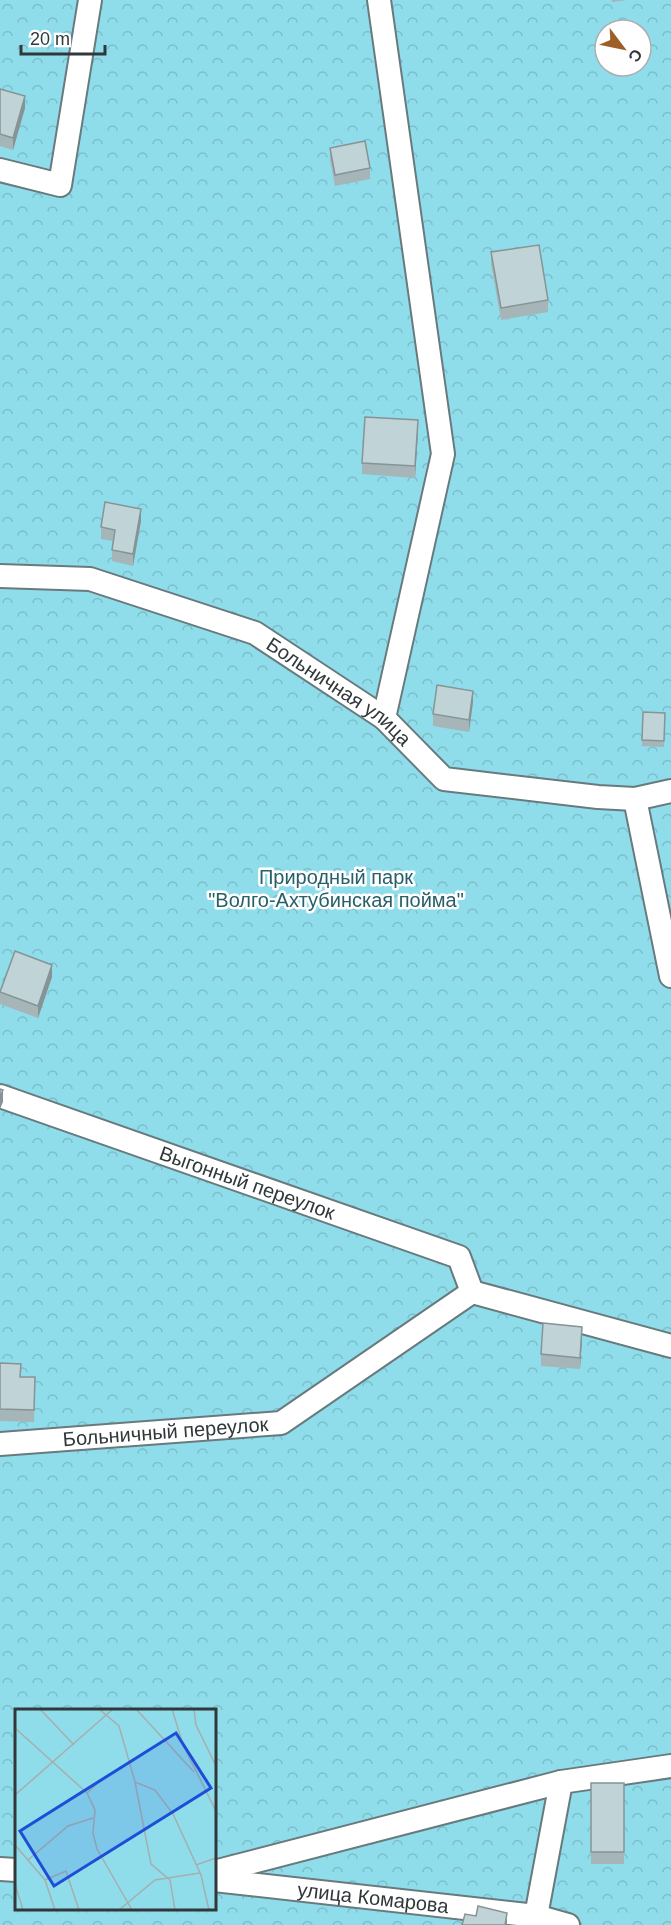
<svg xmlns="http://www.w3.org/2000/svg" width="671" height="1925" font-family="Arial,sans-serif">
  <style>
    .park { fill: url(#park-crowns); fill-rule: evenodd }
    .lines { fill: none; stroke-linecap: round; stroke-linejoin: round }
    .minor-casing { stroke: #687a7d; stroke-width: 26 }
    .minor { stroke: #fff; stroke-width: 22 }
    .wall { fill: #a5b5b8 }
    .shaded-wall { fill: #869496 }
    .building { fill: #c0d3d6; stroke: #869496; stroke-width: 1.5 }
    .labels { text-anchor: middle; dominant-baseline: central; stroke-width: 5; stroke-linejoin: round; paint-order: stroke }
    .street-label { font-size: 20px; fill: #303839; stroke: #fff }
    .park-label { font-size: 20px; fill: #286069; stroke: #fff }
    .inset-road { fill: none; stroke: #a6aeaf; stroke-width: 1.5 }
    .view { fill: #1d4ed8; fill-opacity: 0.15; stroke: #1d4ed8; stroke-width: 3 }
    .inset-edge { fill: none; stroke: #303839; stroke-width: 3 }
  </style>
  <defs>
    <pattern id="park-crowns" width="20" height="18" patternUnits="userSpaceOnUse" patternTransform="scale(1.5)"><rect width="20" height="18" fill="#8fddeb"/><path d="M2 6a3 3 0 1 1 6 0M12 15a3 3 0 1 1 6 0" fill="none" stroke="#7cbeca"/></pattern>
  </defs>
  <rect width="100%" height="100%" fill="#f4fcfe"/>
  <path class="park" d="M0,0H671V1925H0ZM605,30H641V66H605ZM16,1710H214V1908H16Z"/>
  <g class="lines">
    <g class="minor-casing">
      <g id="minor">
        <path d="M379,0L443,454L384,718"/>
        <path d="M0,170L60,185L90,0"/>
        <path id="s1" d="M0,576L90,579L255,633L384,718L444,779L598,797L635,799L671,791"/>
        <path d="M635,799L671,976"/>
        <path id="s2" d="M0,1096L459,1257L472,1292"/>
        <path d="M472,1292L671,1346"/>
        <path id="s3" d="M0,1444L281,1423L472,1292"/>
        <path d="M0,1869L16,1870"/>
        <path d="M214,1872L561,1782L671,1766"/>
        <path id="s4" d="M214,1880L536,1916L568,1925"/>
        <path d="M536,1916L561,1782"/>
      </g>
    </g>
    <use href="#minor" class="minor"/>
  </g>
  <path class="wall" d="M612,0H627L612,2Z
    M0,89L25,108L13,150L0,146Z
    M330,148L370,168V179L335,186L330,160Z
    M491,252L548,300V312L501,320L491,264Z
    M418,432L415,478L362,474V463Z
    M141,521L133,566L112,561V550L113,541L101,539V527Z
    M473,702L469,732L433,726V714Z
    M643,712L665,713L664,747L642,746Z
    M52,977L38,1018L0,1004V991Z
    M582,1339L580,1369L541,1366V1354Z
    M0,1363L21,1377L35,1389L34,1422L0,1421Z
    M591,1783H624V1864H591Z"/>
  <path class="shaded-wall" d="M25,96V108L13,150V138Z
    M418,420V432L415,478V466Z
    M141,509V521L133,566V554Z
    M473,691V702L469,732V720Z
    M52,965V977L38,1018V1006Z
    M3,1090V1102L0,1109V1098Z
    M582,1327V1339L580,1369V1358Z
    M507,1913V1925H505Z"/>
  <path class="building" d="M0,89L25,96L13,138L0,134Z
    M365,141L370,168L335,175L330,148Z
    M539,245L548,300L501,308L491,252Z
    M365,417L418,420L415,466L362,463Z
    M105,502L141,509L133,554L112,550L115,530L101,527Z
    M437,685L473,691L469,720L433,714Z
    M643,712L665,713L664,741L642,740Z
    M15,951L52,965L38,1006L0,992Z
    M0,1089L3,1090L0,1098Z
    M543,1323L582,1327L580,1358L541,1354Z
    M0,1363L21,1364L20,1377H35L34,1410L0,1409Z
    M591,1783H624V1852H591Z
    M478,1906L507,1913L505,1925H462L465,1914L476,1916Z"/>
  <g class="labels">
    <g class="street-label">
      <text stroke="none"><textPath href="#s1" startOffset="366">Больничная улица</textPath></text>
      <text stroke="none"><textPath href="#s2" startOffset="262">Выгонный переулок</textPath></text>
      <text stroke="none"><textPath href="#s3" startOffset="166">Больничный переулок</textPath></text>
      <text stroke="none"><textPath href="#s4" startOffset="160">улица Комарова</textPath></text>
    </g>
    <g class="park-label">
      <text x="336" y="877">Природный парк<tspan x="336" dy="23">"Волго-Ахтубинская пойма"</tspan></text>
    </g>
  </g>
  <g transform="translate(15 1709)">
    <rect width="201" height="201" fill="#f4fcfe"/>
    <path d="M0,0H201V201H0Z" fill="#8fddeb"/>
    <path class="inset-road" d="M25,0L59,36M84,0L104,17L120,73L136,155L155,171L160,201M121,0L179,63M157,0L168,36L201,102M179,0L181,16L201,57M0,19L72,84L80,101L78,124L82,140L117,201M120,73L140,81L158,105L186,166L194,201M72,84L88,69M0,86L98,0M0,136L30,171L40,201M13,151L53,117L78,109M181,156L201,149M30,171L51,162L64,201M0,175L8,201M104,201L140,171L185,164"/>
    <path class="view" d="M161,24L196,79L39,177L5,122Z"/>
    <rect width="201" height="201" class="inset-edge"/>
  </g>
  <g transform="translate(623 48) rotate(122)"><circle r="28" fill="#ffffff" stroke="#acafb0" stroke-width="1.5"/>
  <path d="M0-4.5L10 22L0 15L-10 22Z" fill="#9d5f25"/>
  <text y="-9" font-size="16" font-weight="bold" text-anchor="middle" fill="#303839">С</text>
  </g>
  <path d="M21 45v9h84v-9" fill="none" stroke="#303839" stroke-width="3"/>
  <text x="30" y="45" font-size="18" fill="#303839" stroke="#ffffff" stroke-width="4.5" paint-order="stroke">20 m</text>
</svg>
